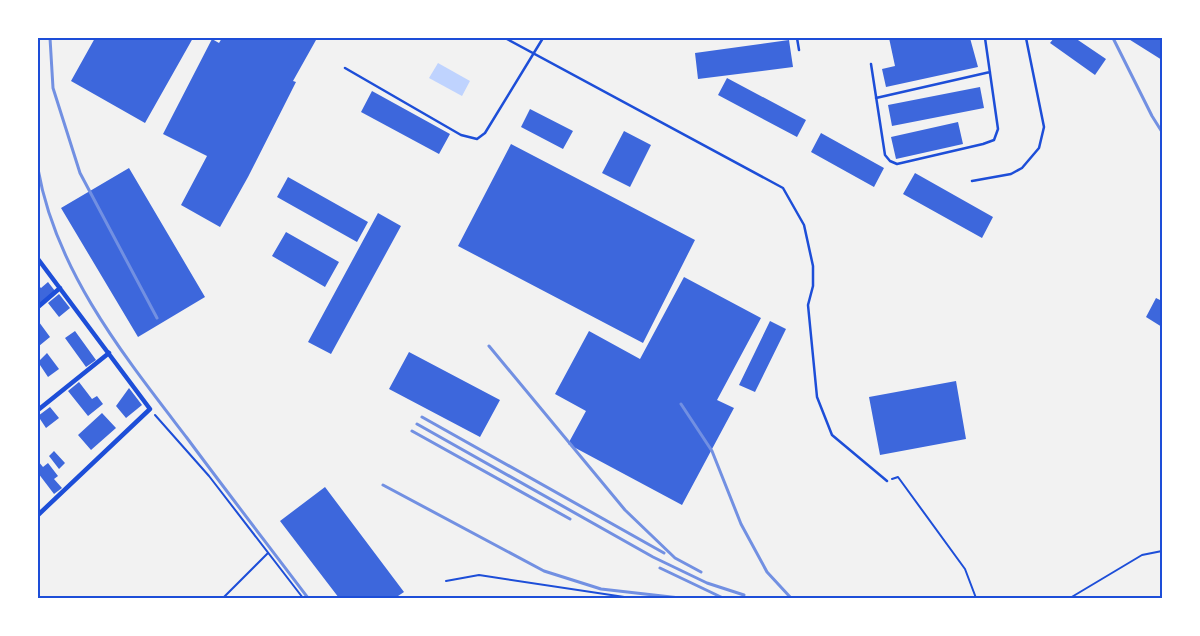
<svg xmlns="http://www.w3.org/2000/svg" width="1200" height="636" font-family="'DM Sans',sans-serif">
  <style>
    .water { fill: #bfd3fe }
    .building { fill: #3d67dc }
    .lines { fill: none; stroke-linecap: round; stroke-linejoin: round }
    .path { stroke: #1d4ed8; stroke-width: 2 }
    .service { stroke: #1d4ed8; stroke-width: 2.5 }
    .minor { stroke: #1d4ed8; stroke-width: 4.5 }
    .rail { stroke: #7290e2; stroke-width: 3 }
    .neatline { fill: none; stroke: #1d4ed8; stroke-width: 2 }
  </style>
  <rect width="100%" height="100%" fill="#f2f2f2"/>
  <path class="water" d="M438,63L470,81L462,96L429,78Z"/>
  <path class="building" d="M95,38H193L145,123L71,81Z
    M222,38H312L316,40L293,81L296,82L248,177L220,227L181,205L207,156L163,134L212,39L219,43Z
    M889,38H970L978,67L886,87L882,69L895,66Z
    M1054,38H1075L1106,59L1095,75L1050,43Z
    M1127,38H1162V60Z
    M789,40L793,67L698,79L695,53Z
    M727,78L806,120L797,137L718,95Z
    M980,87L984,108L892,126L888,105Z
    M372,91L450,134L439,154L361,112Z
    M530,109L573,131L563,149L521,127Z
    M958,122L963,144L896,159L891,137Z
    M624,131L651,145L630,187L602,173Z
    M821,133L884,168L874,187L811,152Z
    M511,144L695,240L643,343L458,246Z
    M129,168L205,297L138,337L61,208Z
    M915,173L993,217L982,238L903,194Z
    M288,177L368,222L357,242L277,197Z
    M378,213L401,226L331,354L308,342Z
    M286,232L339,262L325,287L272,256Z
    M684,277L761,318L717,400L734,408L682,505L568,444L586,411L555,394L589,331L640,359Z
    M48,282L55,291L38,305V285L41,288Z
    M59,294L70,308L59,317L48,303Z
    M1156,298L1162,301V327L1146,317Z
    M770,321L786,329L755,392L739,385Z
    M39,322L50,337L39,346L38,323Z
    M75,331L96,360L86,367L65,338Z
    M409,352L500,400L480,437L389,389Z
    M47,353L59,369L48,377L38,362Z
    M956,381L966,439L880,455L869,397Z
    M79,382L92,399L97,396L103,404L88,416L68,391Z
    M129,388L142,405L126,418L116,406Z
    M50,407L59,418L46,428L38,416Z
    M102,413L116,428L91,450L78,435Z
    M54,451L65,463L59,469L49,456Z
    M38,461L43,467L48,463L58,476L54,479L62,488L54,494L38,473Z
    M325,487L404,592L395,598H339L280,521Z"/>
  <g class="lines">
    <path class="path" d="M155,415L209,476L303,598
      M892,479L898,477L965,569L976,598
      M446,581L479,575L631,598
      M223,598L268,553
      M1070,598L1142,555L1162,551"/>
    <path class="service" d="M505,38L783,188L804,225L813,266V286L808,305L817,397L832,435L887,481
      M797,38L799,50
      M871,64L885,155L890,161L897,164L983,144L994,140L998,129L985,38
      M345,68L461,135L477,139L485,133L543,38
      M876,98L990,72
      M972,181L1011,174L1022,168L1039,148L1044,127L1026,38"/>
    <path class="minor" d="M38,259L150,409L38,515
      M38,307L60,288
      M38,410L109,353"/>
    <path class="rail" d="M50,38L53,88L80,173L157,318
      M1113,38L1152,116L1162,132
      M38,169C56,272 125,357 187,438C227,492 268,545 308,598
      M489,346L625,510L675,558L701,572
      M681,404L712,451L741,524L767,572L791,598
      M422,417L664,553
      M417,424L653,557L707,583L744,595
      M412,431L570,519
      M383,485L544,571L601,589L680,598
      M660,568L723,598"/>
  </g>
  <rect width="1200" height="636" fill="none" stroke="#ffffff" stroke-width="78"/>
  <rect x="39" y="39" width="1122" height="558" class="neatline"/>
</svg>
